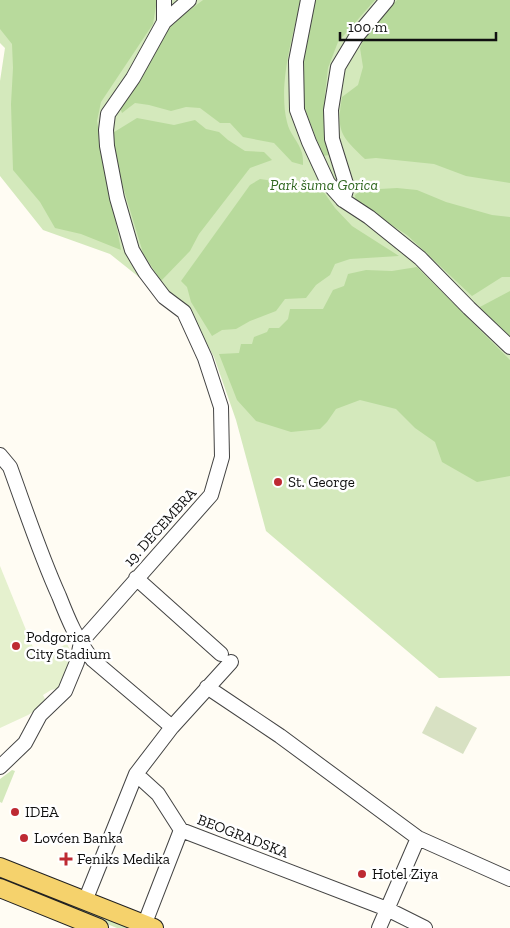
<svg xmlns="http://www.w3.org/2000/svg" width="510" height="928" font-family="'Zilla Slab',serif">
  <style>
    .green { fill: #d4e9bc }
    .forest { fill: #b8da9c }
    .cemetery { fill: #d8e1c3 }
    .pitch { fill: #e5f1ce }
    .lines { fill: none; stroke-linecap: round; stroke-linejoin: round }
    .minor-casing { stroke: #434343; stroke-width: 16 }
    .major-casing { stroke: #212121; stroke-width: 20 }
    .minor { stroke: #fff; stroke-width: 14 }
    .major { stroke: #f5d26c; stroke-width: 18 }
    .poi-dot { fill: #be2a33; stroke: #fff; stroke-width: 2 }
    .labels { text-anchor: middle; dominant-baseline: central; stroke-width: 5; stroke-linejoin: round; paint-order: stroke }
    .park-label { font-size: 15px; font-style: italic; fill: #306720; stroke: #fff }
    .poi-label { font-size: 15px; fill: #101010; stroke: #fff; text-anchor: start }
    .street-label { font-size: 15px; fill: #101010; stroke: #fff }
  </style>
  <rect width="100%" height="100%" fill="#fffcf3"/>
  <path class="green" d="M0,0H510V676L439,678L266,531L236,420L214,357L186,306L164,297L110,254L43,230L0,176V81L5,48L0,43Z
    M12,770L15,771L2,803L0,802V779Z
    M0,872L130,925L129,928H117L0,881Z"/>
  <path class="forest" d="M0,0H157L153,24L101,102L97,121L121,250L81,234L55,228L40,202L13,170L11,104L13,68L12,44L0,29Z
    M203,0H302C292,34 278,87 287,122C289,133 299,142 302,153C303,157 303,161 303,165L292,162L274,143L243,137L230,123H220L200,108L186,107L171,111L149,105L135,103L122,113L120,108L133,90L166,31L187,12Z
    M315,0H375L338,42L328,68L325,94L324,128L329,155L323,156L303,104V64L311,10Z
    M397,0H510V183L466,176L434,164L376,158L365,159C341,136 336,132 342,97L358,85L363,67L360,48L365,36Z
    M137,118L174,125L195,120L206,129L219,132L228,140L245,151L264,152L272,160L250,168L199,234L190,251L161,281L143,253L120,177L111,134Z
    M260,179L321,188L335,208L352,226L399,256L350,259L335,264L330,275L316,285L306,298L285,299L276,311L250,321L236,329L222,330L212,336L191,302L187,287L181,281L250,185Z
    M397,188L417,190L446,202L492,215L510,217V277H502L472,296L407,235L356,202L355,195L362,190Z
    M417,267L510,360V476L477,482L442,462L435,442L415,428L396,409L360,400L336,409L327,422L320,429L291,432L256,421L237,400L219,354L239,353L241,344H252L254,337L267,332L269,328H279L288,319L290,309H323L333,290L344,286L348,274L366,270L392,271Z
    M510,291V339L478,308Z"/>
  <path class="cemetery" d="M436,706L477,728L463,754L422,733Z"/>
  <path class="pitch" d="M0,566L37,657L67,644L74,658L61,688L51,690L43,695L47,703L28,715L0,728Z"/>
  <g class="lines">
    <g class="minor-casing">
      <path id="minor" d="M308,0L296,61L297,110L309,142L328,183L343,200
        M387,0L356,37L338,67L331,110L332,139L347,187L343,200L369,217L420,258L469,308L510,347
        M164,22V0
        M0,455L10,467C26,511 40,554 59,596C68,619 77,641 93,660L172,727
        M136,578L221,654
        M207,687L280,736L418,838L510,879
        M0,767L25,743L40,715L65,691L77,662L81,642L211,495L222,457L221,407L205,358L184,312L164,297L145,272L132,250L117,198L107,146L106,130L108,114L133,78L164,22L189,0
        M136,774L158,794L181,830
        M181,830L387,909L425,928
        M85,901L136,774L172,727L231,662
        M143,928L181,830
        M379,928L418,838"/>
    </g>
    <g class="major-casing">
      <path id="major" d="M0,867L154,928
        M0,888L99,928"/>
    </g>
    <use href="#minor" class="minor"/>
    <use href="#major" class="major"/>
  </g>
  <g class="poi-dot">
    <circle cx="278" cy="482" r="5"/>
    <circle cx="16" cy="646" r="5"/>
    <circle cx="15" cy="812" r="5"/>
    <circle cx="24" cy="838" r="5"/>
    <path d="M63.5 851.5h5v5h5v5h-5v5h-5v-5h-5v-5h5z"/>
    <circle cx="362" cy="874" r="5"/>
  </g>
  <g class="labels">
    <g class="park-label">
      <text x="324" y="185">Park šuma Gorica</text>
    </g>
    <g class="poi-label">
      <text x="288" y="482">St. George</text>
      <text x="26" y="637">Podgorica<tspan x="26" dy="17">City Stadium</tspan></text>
      <text x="25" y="812">IDEA</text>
      <text x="34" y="838">Lovćen Banka</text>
      <text x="77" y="859">Feniks Medika</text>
      <text x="372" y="874">Hotel Ziya</text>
    </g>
    <g class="street-label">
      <text transform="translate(160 527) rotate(-48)">19. DECEMBRA</text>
      <text transform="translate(243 836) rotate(21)">BEOGRADSKA</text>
    </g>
  </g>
  <path d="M340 32v8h156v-8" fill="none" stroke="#101010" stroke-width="2.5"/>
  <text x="348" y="32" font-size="15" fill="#101010" stroke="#ffffff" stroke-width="4" paint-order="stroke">100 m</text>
</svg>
